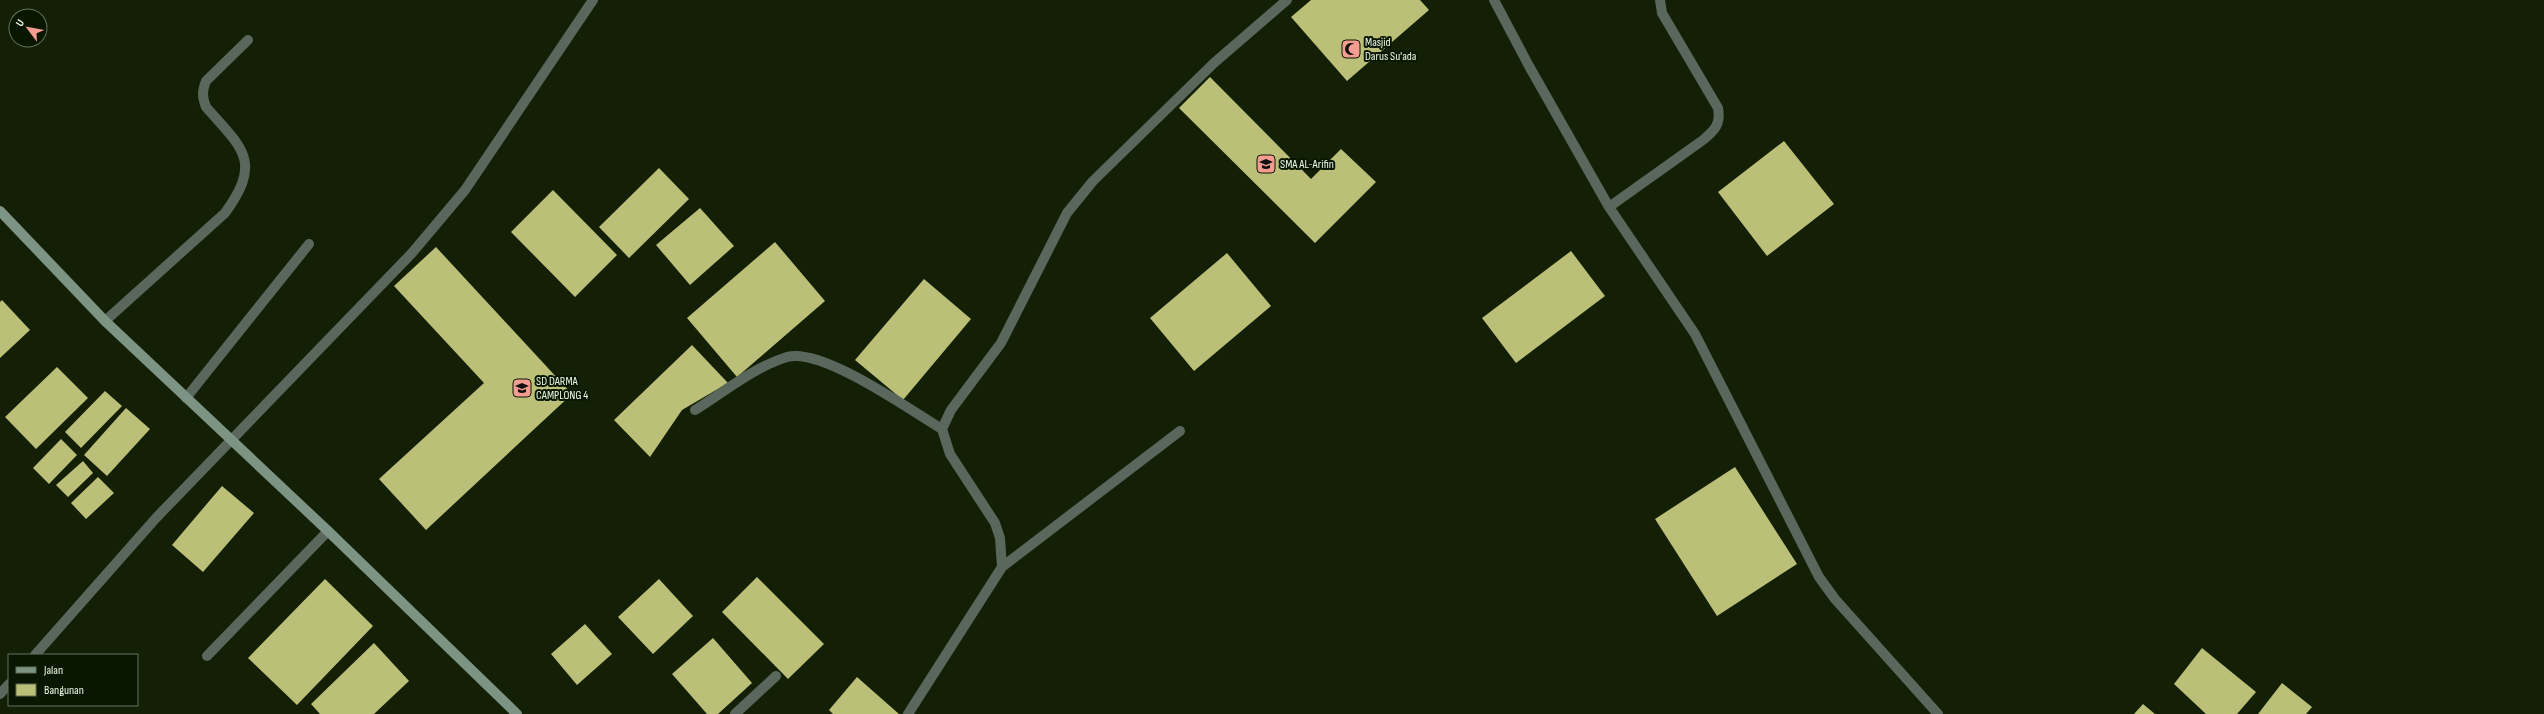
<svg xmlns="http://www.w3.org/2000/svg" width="2544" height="714" font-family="'Sofia Sans Condensed',sans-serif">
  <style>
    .building { fill: #bbbf77 }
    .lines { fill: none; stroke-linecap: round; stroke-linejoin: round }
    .street { stroke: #5a675d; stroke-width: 10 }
    .secondary { stroke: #7d9383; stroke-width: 10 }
    .labels { text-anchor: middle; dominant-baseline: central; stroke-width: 4; stroke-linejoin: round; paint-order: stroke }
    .poi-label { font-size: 12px; fill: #eef8e7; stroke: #0a1700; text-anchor: start }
  </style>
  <rect width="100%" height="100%" fill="#132006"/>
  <path class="building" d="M1311,0H1420L1429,10L1347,81L1291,17Z
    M1210,77L1311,179L1341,149L1376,182L1315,243L1179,108Z
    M1784,141L1834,204L1767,256L1718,192Z
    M659,168L689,199L629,258L599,227Z
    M553,190L617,255L575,297L511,232Z
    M700,208L734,246L690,285L656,245Z
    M775,242L825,301L737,377L687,318Z
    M436,247L572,394L426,530L379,479L484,383L394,286Z
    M1571,251L1605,296L1516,363L1482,318Z
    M1227,253L1271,306L1194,371L1150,318Z
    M924,279L971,319L903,400L855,360Z
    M2,300L30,330L0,358V302Z
    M692,345L728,383L682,410L650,457L614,420Z
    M57,367L88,398L36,449L5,417Z
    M105,391L122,406L81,448L65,432Z
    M126,408L150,429L107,476L84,455Z
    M61,439L77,455L49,484L33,468Z
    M83,461L93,473L68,497L56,485Z
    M1735,467L1797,564L1717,616L1655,519Z
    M98,477L114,493L86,519L71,503Z
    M222,486L254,513L203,572L172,545Z
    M757,577L824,644L788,679L722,612Z
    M325,579L373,626L297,705L248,658Z
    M659,579L693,616L653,654L618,617Z
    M585,624L612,654L577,685L551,654Z
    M713,638L752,683L718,714H707L672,674Z
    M374,643L409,681L374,714H320L311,704Z
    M2202,648L2256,692L2237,714H2206L2174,684Z
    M857,677L899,714H833L829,710Z
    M2282,683L2312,707L2306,714H2258Z
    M2143,704L2155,714H2134Z"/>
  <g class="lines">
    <path class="street" d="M1494,0L1529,66L1609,207L1695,334L1819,577L1835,599L1938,714
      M1609,207L1703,140C1715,130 1721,124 1718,108L1662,13L1660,0
      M105,321L225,213C263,161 242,148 206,107C202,97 202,91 206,81L248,40
      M186,398L309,244
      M695,410C724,392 754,367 787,357C822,347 910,410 942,429
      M1002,567L1180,431
      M35,655L156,518L412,253L465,190L593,0
      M207,656L328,531
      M0,694L9,684
      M735,714L776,676
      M908,714L1002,567L1000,538L995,523L950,454L942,429L951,410L1001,343L1067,213L1093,181L1214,63L1287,0"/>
    <path class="secondary" d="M0,211L105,321L328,531L517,714"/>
  </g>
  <defs>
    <g id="mosque-square" transform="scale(1)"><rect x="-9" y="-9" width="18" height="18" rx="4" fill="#f59c90" stroke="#0a1700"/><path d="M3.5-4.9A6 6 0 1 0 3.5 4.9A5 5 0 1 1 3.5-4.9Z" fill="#111"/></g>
    <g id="school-square" transform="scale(1)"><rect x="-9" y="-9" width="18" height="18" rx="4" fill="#f59c90" stroke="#0a1700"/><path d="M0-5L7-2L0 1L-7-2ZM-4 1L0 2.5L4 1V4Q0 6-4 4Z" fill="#111"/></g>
  </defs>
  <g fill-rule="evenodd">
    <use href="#mosque-square" x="1351" y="49"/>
    <use href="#school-square" x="1266" y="164"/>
    <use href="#school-square" x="522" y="388"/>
  </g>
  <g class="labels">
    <g class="poi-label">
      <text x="1365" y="42">Masjid<tspan x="1365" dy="14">Darus Su'ada</tspan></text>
      <text x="1280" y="164">SMA AL-Arifin</text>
      <text x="536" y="381">SD DARMA<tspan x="536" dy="14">CAMPLONG 4</tspan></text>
    </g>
  </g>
  <rect x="8" y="654" width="130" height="52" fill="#0a1700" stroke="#65715c"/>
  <rect x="16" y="667" width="20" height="6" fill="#7d9383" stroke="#65715c"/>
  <text x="44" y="674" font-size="12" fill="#eef8e7">Jalan</text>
  <rect x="16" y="684" width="20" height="12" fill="#bbbf77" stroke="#65715c"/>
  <text x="44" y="694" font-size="12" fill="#eef8e7">Bangunan</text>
  <g transform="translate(28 28) rotate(302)"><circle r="19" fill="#0a1700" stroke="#65715c"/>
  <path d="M0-3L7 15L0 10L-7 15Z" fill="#f59c90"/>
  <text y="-6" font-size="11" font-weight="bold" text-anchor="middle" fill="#eef8e7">U</text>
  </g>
</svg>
